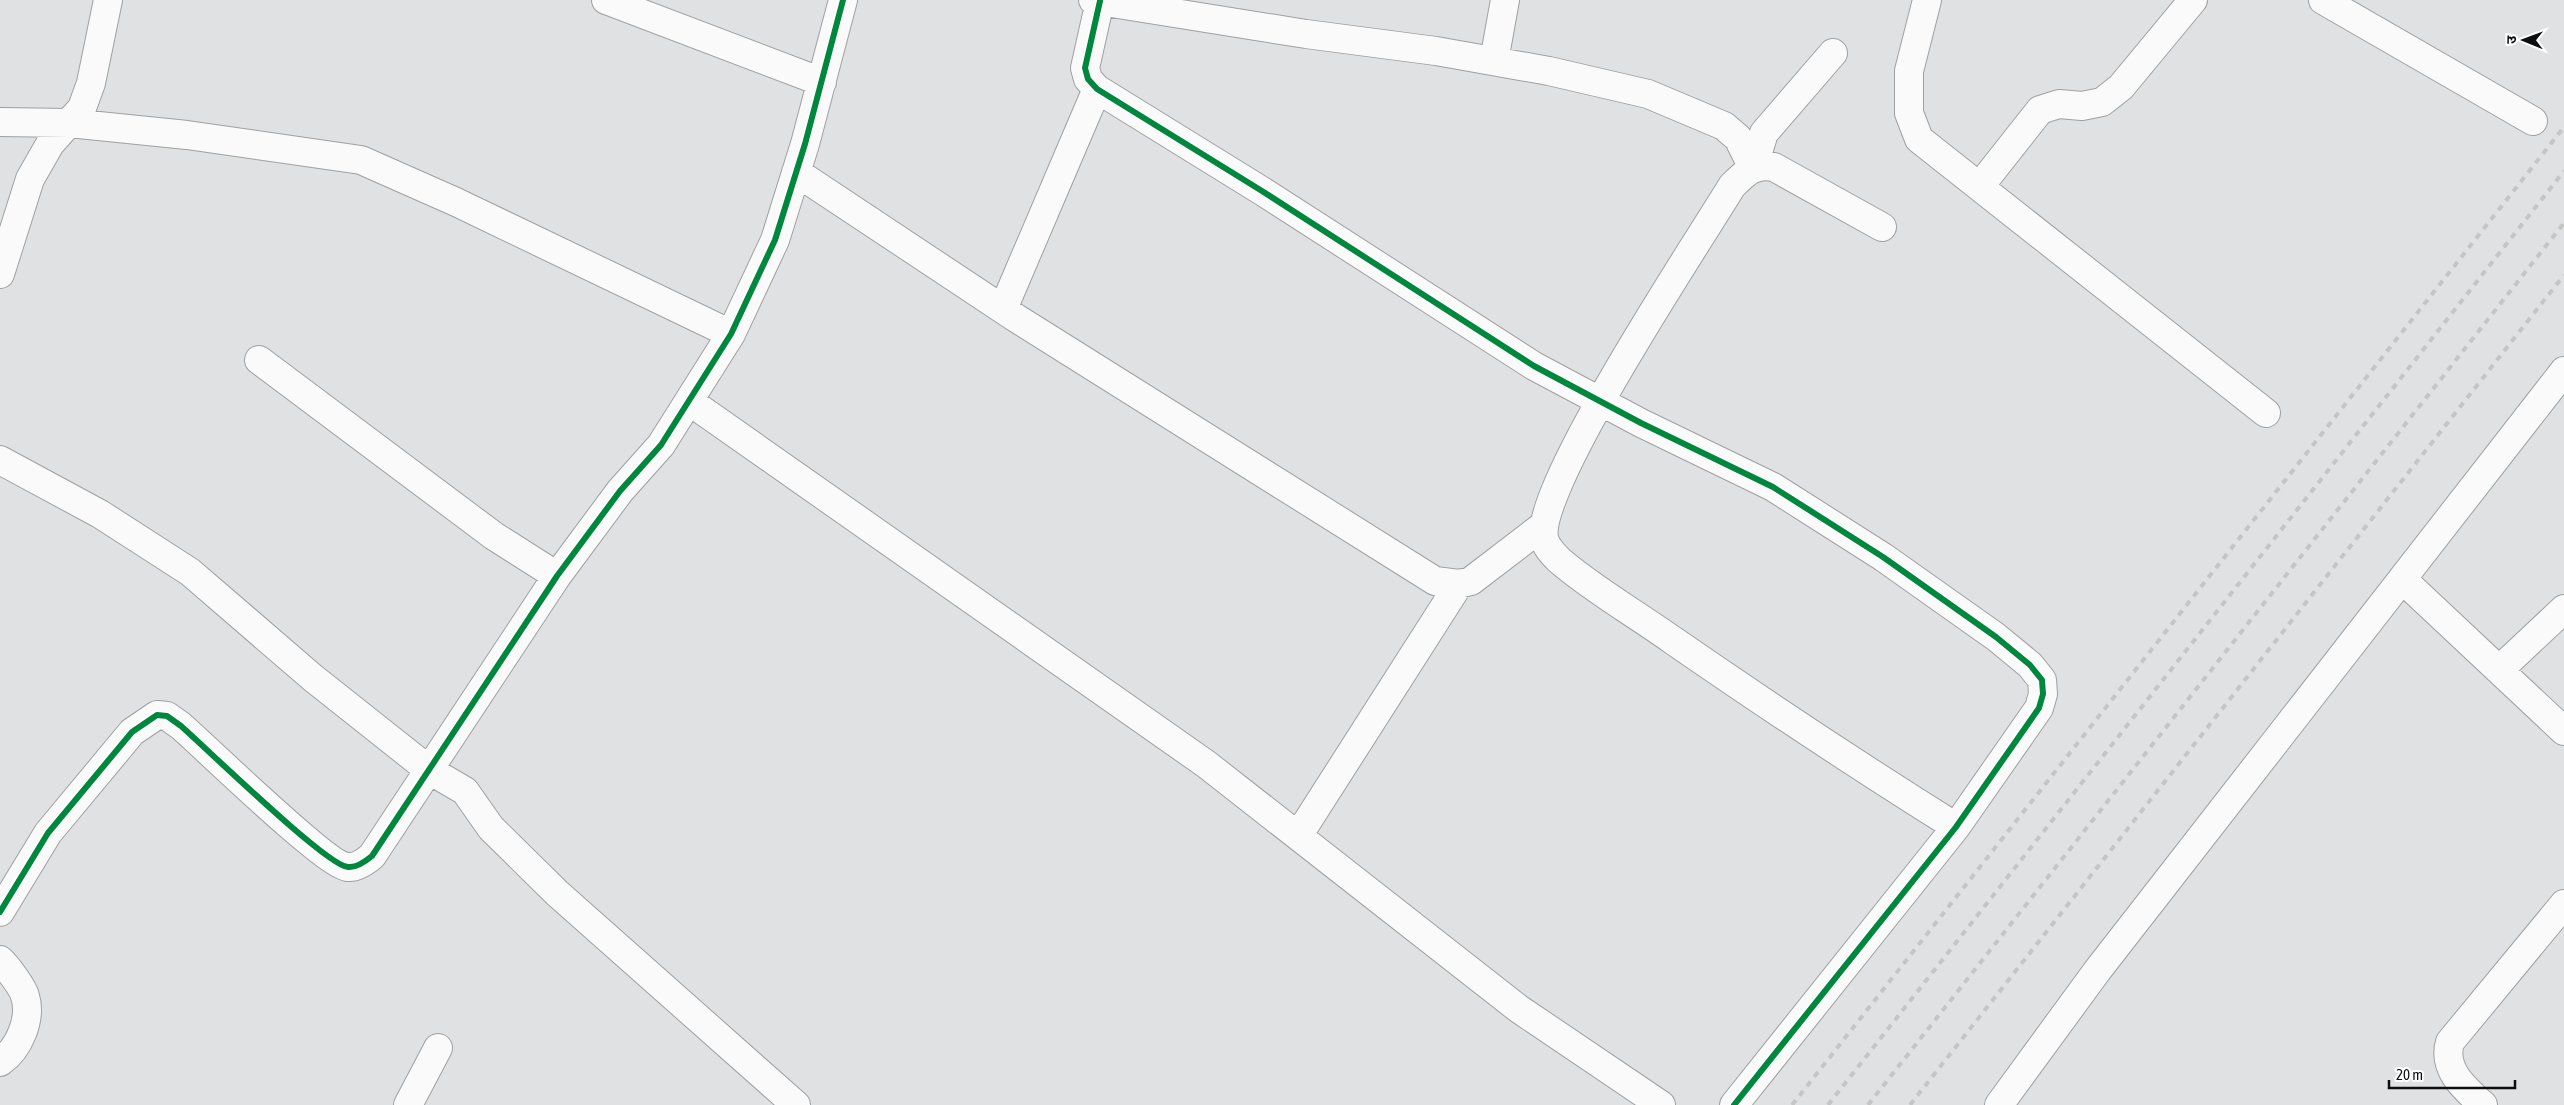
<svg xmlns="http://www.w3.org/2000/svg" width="2564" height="1105" font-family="'Asap Condensed','Noto Sans Devanagari',sans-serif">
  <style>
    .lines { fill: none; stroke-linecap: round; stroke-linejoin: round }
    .street-casing { stroke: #9fa0a1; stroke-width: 30 }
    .street { stroke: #fafafb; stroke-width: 28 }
    .rail { stroke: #c5c5c5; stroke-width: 4; stroke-dasharray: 6 6; stroke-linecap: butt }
    .cycleway-casing { stroke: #fff; stroke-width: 9 }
    .cycleway { stroke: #00873e; stroke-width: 6 }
  </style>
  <rect width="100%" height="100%" fill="#dfe1e2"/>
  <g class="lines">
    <g class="street-casing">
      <path id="street" d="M606,0L822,82
        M1093,0L1306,34L1436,51L1549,71L1648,94L1724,126L1738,138L1753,168
        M1927,0L1909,71V113L1919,139L2266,413
        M2323,0L2533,121
        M1100,1L1085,68L1088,79L1097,89L1262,191L1534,366L1641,423L1773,487L1883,557L1996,637L2030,665L2042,680L2043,694L2039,708L1956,827L1734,1105
        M1494,61L1505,0
        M0,122L69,123L187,135L361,160L456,202L731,334
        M1753,168L1764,133L1833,53
        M796,172L1016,318L1435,581L1459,584L1471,581L1544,525
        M1980,186L2040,110L2059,104L2082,106L2102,102L2121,87L2193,0
        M1882,227L1774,167C1754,163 1745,173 1732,186C1698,242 1535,487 1544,538C1546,547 1553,554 1559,560C1591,588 1636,614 1671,639C1765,704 1860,767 1956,827
        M0,274L30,179L50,144L82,108L91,83L108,0
        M1003,309L1097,89
        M259,360L494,536L557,576
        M689,401L1206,764L1519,1009L1661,1105
        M0,460L100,514L190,572L313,678L429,770L465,791L491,828L557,893L796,1105
        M2402,579L2564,731
        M2499,670L2564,609
        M1298,836L1459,584
        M0,912L48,833L132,732L157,715L167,716L181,726C205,747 327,866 348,867C357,868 366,861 372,856L557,576L620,491L661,445L731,334L775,240L805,144L843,0
        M0,960C6,965 23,988 25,996C32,1019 19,1049 0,1062
        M408,1105L438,1048
        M1999,1105L2097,971L2564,371
        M2483,1105C2464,1088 2442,1069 2450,1042L2564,904"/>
    </g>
    <use href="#street" class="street"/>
    <path class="rail" d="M1792,1105L2564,127
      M1828,1105L2564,171
      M1868,1105L2564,223
      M1910,1105L2564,275"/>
    <g class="cycleway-casing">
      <path id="cycleway" d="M1100,1L1085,68L1088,79L1097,89L1262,191L1534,366L1641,423L1773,487L1883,557L1996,637L2030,665L2042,680L2043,694L2039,708L1956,827L1734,1105
        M0,912L48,833L132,732L157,715L167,716L181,726C205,747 327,866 348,867C357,868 366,861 372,856L557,576L620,491L661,445L731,334L775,240L805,144L843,0"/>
    </g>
    <use href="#cycleway" class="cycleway"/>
  </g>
  <g transform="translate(2524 40) rotate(271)" stroke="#ffffff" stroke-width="4" paint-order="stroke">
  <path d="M0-4L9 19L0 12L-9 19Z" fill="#0d0e0f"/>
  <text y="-8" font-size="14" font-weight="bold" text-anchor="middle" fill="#0d0e0f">उ</text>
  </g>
  <path d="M2389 1080v8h126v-8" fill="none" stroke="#0d0e0f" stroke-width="2.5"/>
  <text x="2396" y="1080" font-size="15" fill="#0d0e0f" stroke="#ffffff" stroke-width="4" paint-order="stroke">20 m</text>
</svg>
